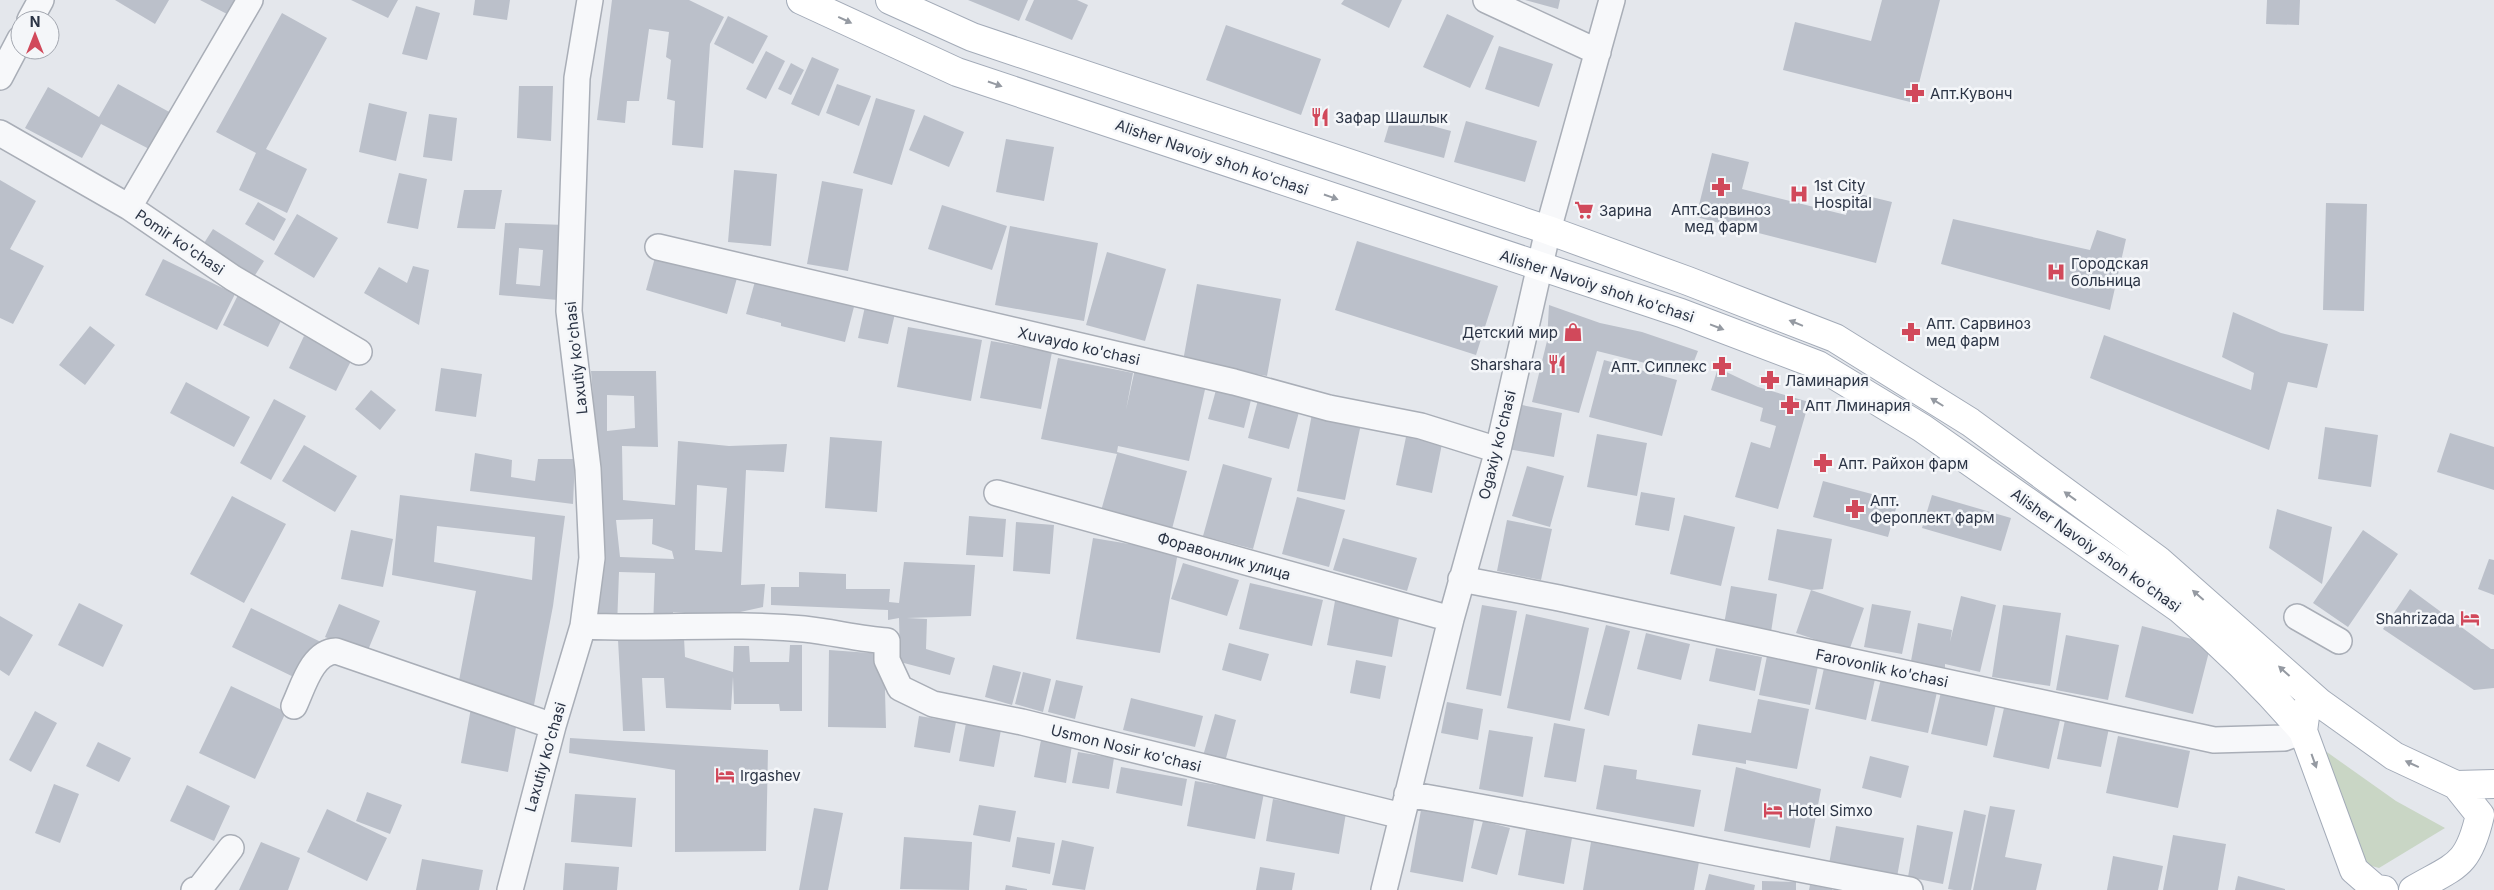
<svg xmlns="http://www.w3.org/2000/svg" width="2494" height="890" font-family="Inter,sans-serif">
  <style>
    .green { fill: #c9d6c5 }
    .building { fill: #bbc0ca; fill-rule: evenodd }
    .lines { fill: none; stroke-linecap: round; stroke-linejoin: round }
    .minor-casing { stroke: #a9aeb7; stroke-width: 28 }
    .major-casing { stroke: #a3abb8; stroke-width: 30 }
    .minor { stroke: #f7f8fa; stroke-width: 25 }
    .major { stroke: #fff; stroke-width: 28 }
    .oneway { fill: #959aa2 }
    .labels { text-anchor: middle; dominant-baseline: central; stroke-width: 5; stroke-linejoin: round; paint-order: stroke }
    .poi-label { font-size: 15px; fill: #2b3445; stroke: #f4f6f9; text-anchor: start }
    .street-label { font-size: 15px; fill: #2b3445; stroke: #f4f6f9 }
  </style>
  <rect width="100%" height="100%" fill="#e4e7ec"/>
  <path class="green" d="M2324,750L2396,801L2445,828L2379,868L2368,865L2360,858Z"/>
  <path class="building" d="M115,0H169L155,24Z
    M200,0H236L227,14Z
    M351,0H398L388,18Z
    M475,0H510L507,20L473,15Z
    M612,0H689L724,17L710,44L703,148L672,145L675,101L667,99L671,60L666,57L669,32L649,29L639,101H627L625,123L597,120Z
    M968,0H1028L1019,21Z
    M1034,0H1077L1088,5L1072,40L1025,20Z
    M1344,0H1402L1389,28L1341,4Z
    M1525,0H1560L1558,9Z
    M1882,0H1940L1914,103L1783,70L1795,22L1871,41Z
    M2267,0H2300L2299,25L2266,24Z
    M416,6L440,13L427,60L402,54Z
    M282,13L327,38L266,149L307,169L287,213L239,190L256,153L216,132Z
    M1447,14L1494,36L1470,88L1423,67Z
    M728,16L768,36L753,64L714,44Z
    M1226,25L1321,59L1301,115L1206,80Z
    M1499,46L1553,64L1539,107L1485,89Z
    M766,51L785,61L766,99L746,89Z
    M812,57L839,69L819,116L791,104Z
    M791,63L804,70L791,95L778,89Z
    M118,84L173,114L153,151L101,124L82,158L25,128L48,87L99,117Z
    M837,84L871,96L859,126L826,113Z
    M519,86H553L551,141L517,138Z
    M876,98L915,110L892,185L853,173Z
    M369,103L407,112L396,161L359,152Z
    M429,114L457,118L452,161L423,157Z
    M924,115L964,132L949,167L909,150Z
    M1392,115L1451,131L1444,158L1384,142Z
    M1466,121L1537,141L1525,182L1454,162Z
    M1006,139L1054,147L1044,201L996,192Z
    M1712,153L1749,162L1742,189L1846,215L1851,192L1892,202L1876,263L1696,217Z
    M734,170L777,174L771,246L728,242Z
    M399,173L427,179L418,229L387,223Z
    M0,180L36,201L10,249L44,266L13,324L0,318Z
    M822,181L863,189L848,271L807,264Z
    M464,190H502L495,229L457,228Z
    M258,202L286,219L274,241L245,224Z
    M2326,203L2367,204L2364,311L2323,310Z
    M942,205L1007,226L992,270L928,249Z
    M297,214L338,238L314,278L274,254Z
    M1953,219L2090,250L2097,230L2126,239L2110,310L1941,264Z
    M505,223L565,225L558,300L499,295ZM519,248L543,250L540,286L516,284Z
    M1010,226L1098,243L1084,321L995,305Z
    M213,229L264,261L250,283L199,251Z
    M1357,241L1498,286L1476,355L1335,310Z
    M1107,252L1166,269L1145,341L1086,325Z
    M656,254L737,278L727,314L646,290Z
    M163,259L235,294L217,330L145,295Z
    M413,266L429,270L419,325L364,293L379,267L407,283Z
    M757,274L856,299L845,342L781,326V323L746,314Z
    M1197,284L1281,299L1267,376L1183,361Z
    M239,293L284,315L268,347L223,325Z
    M866,302L896,309L888,344L858,338Z
    M1549,305L1600,323L1642,332L1698,351L1689,374L1597,351L1579,413L1532,402L1547,341Z
    M2233,312L2281,333L2328,344L2317,388L2288,382L2269,450L2090,378L2104,335L2251,390L2254,373L2222,357Z
    M90,326L115,345L85,385L59,365Z
    M908,327L982,340L971,401L897,387Z
    M304,336L352,359L336,391L289,368Z
    M991,341L1052,352L1041,409L980,398Z
    M1058,358L1133,373L1126,410L1135,369L1206,385L1189,461L1118,446L1117,452L1187,471L1172,529L1101,511L1117,454L1041,439Z
    M1604,360L1677,380L1662,436L1589,417Z
    M441,368L482,374L476,417L435,411Z
    M1718,368L1758,387L1809,402L1778,509L1735,497L1751,442L1770,448L1776,426L1760,421L1763,408L1711,390Z
    M591,371H656L658,447L622,446L623,500L675,505L678,441L729,446L787,444L784,472L746,470L741,585L765,584L763,607L722,616L673,612V628L653,627L655,573L619,572L617,626H598L601,500ZM607,395L634,396L635,428L607,431ZM697,485L727,488L722,552L695,550ZM653,519L652,544L672,551L674,559L620,557L616,520Z
    M186,382L250,417L234,447L170,413Z
    M371,390L396,410L380,430L355,409Z
    M1216,390L1251,400L1244,428L1208,419Z
    M274,399L306,416L271,480L240,463Z
    M1258,400L1299,412L1289,449L1248,438Z
    M1517,404L1562,413L1554,457L1508,449Z
    M1312,414L1361,424L1345,500L1297,491Z
    M2325,427L2378,435L2371,487L2318,479Z
    M2450,433L2494,447V490L2437,472Z
    M1597,434L1647,443L1637,496L1587,487Z
    M830,437L882,441L877,512L825,508Z
    M1406,437L1442,444L1432,493L1396,485Z
    M304,445L357,476L335,512L282,481Z
    M475,453L512,460L511,477L535,481L538,459H575L573,504L470,491Z
    M1223,464L1272,478L1253,549L1203,536Z
    M1527,466L1564,476L1550,527L1512,516Z
    M1823,481L1898,501L1888,537L1813,517Z
    M1641,492L1675,498L1669,531L1635,525Z
    M400,495L565,516L553,606L534,705L457,691L476,591L392,575ZM437,526L535,537L532,580L434,562Z
    M1932,495L2011,518L2001,551L1922,528Z
    M232,496L286,524L244,603L190,574Z
    M1297,497L1345,510L1329,567L1282,554Z
    M2277,509L2332,527L2322,584L2269,548Z
    M1684,515L1735,527L1721,586L1670,574Z
    M969,516L1006,519L1003,557L966,555Z
    M1507,520L1552,529L1541,580L1497,571Z
    M1016,522L1054,525L1050,574L1013,571Z
    M1777,529L1832,539L1823,589L1811,590L1768,580Z
    M351,530L393,539L383,587L341,579Z
    M2363,530L2398,554L2348,627L2313,603Z
    M1093,538L1178,552L1160,653L1076,639Z
    M1343,538L1417,558L1407,591L1333,570Z
    M2489,559L2494,560V595L2478,589Z
    M904,562L975,565L971,616L907,618L927,619L926,649L955,658L950,675L900,662L899,618L888,620V610L771,605V587H799V572L846,574V589H890L889,602L899,603Z
    M1183,563L1239,580L1227,616L1171,599Z
    M1250,583L1323,600L1312,646L1239,629Z
    M1731,586L1777,594L1771,632L1724,624Z
    M2410,589L2491,649H2494V688L2474,690L2383,629Z
    M1811,590L1864,608L1849,651L1796,633Z
    M1961,596L1996,605L1980,672L1945,664V668L1911,661L1918,623L1952,630L1950,642Z
    M1335,601L1400,613L1392,657L1327,645Z
    M79,603L123,625L103,667L58,645Z
    M339,604L380,621L366,655L325,637Z
    M1872,604L1911,611L1902,654L1864,647Z
    M1482,605L1517,611L1501,696L1466,689Z
    M2003,605L2061,613L2050,686L1992,677Z
    M251,608L323,643L304,682L232,647Z
    M1526,614L1589,628L1570,721L1507,708Z
    M0,616L33,635L9,676L0,670Z
    M1606,625L1630,631L1609,716L1584,709Z
    M2142,626L2211,644L2193,714L2125,697Z
    M1646,633L1690,644L1681,680L1637,669Z
    M2066,635L2119,645L2108,700L2056,690Z
    M684,638L685,657L733,672L734,646H749L750,662H789L790,645H802V711H780L779,704H734L733,677L731,710L666,708L664,678H642L645,731H623L618,640Z
    M1229,643L1269,654L1261,681L1222,670Z
    M1716,648L1762,657L1755,691L1709,681Z
    M829,650L884,654L886,728L828,727Z
    M1767,656L1818,666L1810,705L1759,695Z
    M1356,660L1386,666L1380,699L1350,693Z
    M993,665L1021,672L1012,705L985,697Z
    M1824,668L1875,679L1866,720L1815,709Z
    M1023,672L1051,679L1043,712L1015,704Z
    M1881,679L1937,692L1928,733L1871,721Z
    M1056,680L1083,686L1075,719L1048,712Z
    M231,686L286,712L255,779L199,753Z
    M1941,692L1996,704L1987,746L1931,734Z
    M1131,698L1203,716L1195,747L1123,730Z
    M1758,699L1809,709L1797,769L1746,760V764L1692,755L1698,724L1751,733Z
    M1447,702L1483,709L1478,740L1441,733Z
    M471,708L518,716L508,772L461,763Z
    M2004,708L2060,720L2049,769L1993,757Z
    M35,711L57,723L31,772L9,760Z
    M1215,714L1236,720L1225,762L1203,756Z
    M919,716L956,722L950,753L914,747Z
    M2065,720L2109,728L2101,767L2057,759Z
    M966,723L1001,730L994,767L959,761Z
    M1554,723L1585,729L1576,782L1544,777Z
    M1489,730L1533,737L1523,797L1479,789Z
    M2118,736L2190,751L2178,808L2106,793Z
    M570,738L768,750L766,851L675,852V770L569,753Z
    M1041,740L1072,745L1066,783L1034,777Z
    M98,742L131,758L119,782L86,766Z
    M1078,752L1114,758L1109,789L1072,783Z
    M1870,756L1909,766L1901,798L1862,788Z
    M1604,765L1637,770L1636,779L1701,790L1694,827L1596,809Z
    M1121,767L1187,779L1182,806L1116,793Z
    M1736,767L1821,789L1810,848L1724,831Z
    M1195,781L1264,793L1255,839L1187,826Z
    M54,784L79,794L60,843L35,833Z
    M187,785L230,806L214,841L170,821Z
    M367,792L402,805L390,834L356,821Z
    M575,794L636,798L632,847L571,842Z
    M1273,799L1346,813L1339,854L1266,841Z
    M979,805L1016,811L1010,842L973,835Z
    M1990,806L2015,810L2005,857L2042,864L2036,890H1973Z
    M814,808L843,813L828,890H799Z
    M327,809L387,838L367,881L307,852Z
    M1421,810L1474,820L1463,882L1410,872Z
    M1964,810L1986,815L1971,890H1954L1948,889Z
    M1483,821L1510,828L1497,875L1471,868Z
    M1917,825L1953,832L1943,884L1908,877Z
    M1836,826L1904,838L1897,877L1829,864Z
    M1526,830L1572,838L1564,884L1518,875Z
    M2173,835L2226,844L2218,890H2163Z
    M904,837L972,842L969,890L900,889Z
    M1017,837L1055,843L1050,874L1012,867Z
    M1062,840L1094,847L1085,890L1052,885Z
    M261,842L300,858L288,890H239Z
    M1591,842L1699,862L1694,890H1583Z
    M2113,856L2163,866L2158,890H2107Z
    M422,859L483,870L479,890H416Z
    M565,863L619,867L617,890H563Z
    M1260,867L1295,873L1292,890H1256Z
    M1709,874L1755,885L1754,890H1705Z
    M2238,876L2285,889V890H2235Z
    M1762,881L1796,882V890H1762Z
    M1006,885L1027,889V890H1005Z
    M1810,885L1832,889V890H1809Z"/>
  <g class="lines">
    <g class="minor-casing">
      <path id="minor" d="M1486,0L1598,52
        M30,20L41,0
        M0,77L20,39
        M0,133L129,207L233,278L359,352
        M129,207L250,0
        M658,247L1234,382L1329,408L1421,426L1498,450
        M997,493L1451,619
        M1461,579L1559,598L2214,740L2284,738L2303,731
        M2297,617L2339,641
        M583,626C657,630 731,622 804,629C832,632 860,639 887,641V660L900,688L933,704L1022,722L1402,816
        M294,706C303,687 312,652 336,651L553,726
        M1407,794C1576,823 1742,859 1910,890
        M194,890L200,888L231,848
        M510,890L553,726L583,626L592,558L588,469L569,311L577,78L590,0
        M1384,890L1451,619L1498,450L1548,230L1612,0"/>
    </g>
    <g class="major-casing">
      <path id="major" d="M801,0L957,72L1681,313L1818,365L1922,428L2180,609C2225,647 2265,687 2303,731
        M890,0L972,37L1548,230L1688,281L1835,338L1970,422L2158,560L2320,703
        M2456,785L2494,784
        M2384,890L2376,889L2354,870L2303,731L2306,709L2320,703L2394,756L2456,785L2480,815C2468,867 2456,865 2413,890"/>
    </g>
    <use href="#minor" class="minor"/>
    <use href="#major" class="major"/>
  </g>
  <defs><path id="oneway-solid" d="M-6-.8H1V-3.2L6.5 0L1 3.2V.8H-6Z" transform="scale(1.25)"/></defs>
  <g class="oneway">
    <use href="#oneway-solid" transform="translate(845 20) rotate(25)"/>
    <use href="#oneway-solid" transform="translate(995 84) rotate(19)"/>
    <use href="#oneway-solid" transform="translate(1331 197) rotate(19)"/>
    <use href="#oneway-solid" transform="translate(1796 323) rotate(-158)"/>
    <use href="#oneway-solid" transform="translate(1717 327) rotate(21)"/>
    <use href="#oneway-solid" transform="translate(1937 402) rotate(-148)"/>
    <use href="#oneway-solid" transform="translate(2070 496) rotate(-144)"/>
    <use href="#oneway-solid" transform="translate(2198 595) rotate(-139)"/>
    <use href="#oneway-solid" transform="translate(2284 671) rotate(-138)"/>
    <use href="#oneway-solid" transform="translate(2314 761) rotate(70)"/>
    <use href="#oneway-solid" transform="translate(2412 764) rotate(-155)"/>
  </g>
  <defs>
    <g id="pharmacy-bare" transform="scale(1.5)"><path d="M-2-6h4v4h4v4h-4v4h-4v-4h-4v-4h4Z" fill="#d1495b" stroke="#f4f6f9" stroke-width="2.5" paint-order="stroke"/></g>
    <g id="restaurant-bare" transform="scale(1.5)"><path d="M-5-6h1v4h1v-4h1v4h1v-4h1v5L-1.5 .5V6h-2V.5L-5-1ZM5-6V6H3V1.5H1.5Q1.5-4 5-6Z" fill="#d1495b" stroke="#f4f6f9" stroke-width="2.5" paint-order="stroke"/></g>
    <g id="hospital-bare" transform="scale(1.5)"><path d="M-5-5h3v3.5h4V-5h3V5h-3V1.5h-4V5h-3Z" fill="#d1495b" stroke="#f4f6f9" stroke-width="2.5" paint-order="stroke"/></g>
    <g id="supermarket-bare" transform="scale(1.5)"><path d="M-6-5.5h2.5l.6 2H6L4.5 2H-2.5L-4.4-4H-6ZM-1.5 3.2a1.3 1.3 0 1 0 .1 0ZM3 3.2a1.3 1.3 0 1 0 .1 0Z" fill="#d1495b" stroke="#f4f6f9" stroke-width="2.5" paint-order="stroke"/></g>
    <g id="shop-bare" transform="scale(1.5)"><path d="M-5-2.5h2.3a2.7 3.5 0 0 1 5.4 0H5L5.5 6h-11ZM-1.5-2.5h3a1.5 2.3 0 0 0-3 0Z" fill="#d1495b" stroke="#f4f6f9" stroke-width="2.5" paint-order="stroke"/></g>
    <g id="hotel-bare" transform="scale(1.5)"><path d="M-6-4.5h1.5V1H6V5H4.5V3h-9V5H-6ZM-4 0a1.8 1.8 0 1 1 3.6 0ZM.5 0V-2.5h3Q6-2.5 6 0Z" fill="#d1495b" stroke="#f4f6f9" stroke-width="2.5" paint-order="stroke"/></g>
  </defs>
  <g fill-rule="evenodd">
    <use href="#pharmacy-bare" x="1915" y="93"/>
    <use href="#restaurant-bare" x="1320" y="117"/>
    <use href="#pharmacy-bare" x="1721" y="187"/>
    <use href="#hospital-bare" x="1799" y="194"/>
    <use href="#supermarket-bare" x="1584" y="210"/>
    <use href="#hospital-bare" x="2056" y="272"/>
    <use href="#shop-bare" x="1573" y="332"/>
    <use href="#pharmacy-bare" x="1911" y="332"/>
    <use href="#restaurant-bare" x="1557" y="364"/>
    <use href="#pharmacy-bare" x="1722" y="366"/>
    <use href="#pharmacy-bare" x="1770" y="380"/>
    <use href="#pharmacy-bare" x="1790" y="405"/>
    <use href="#pharmacy-bare" x="1823" y="463"/>
    <use href="#pharmacy-bare" x="1855" y="509"/>
    <use href="#hotel-bare" x="2470" y="618"/>
    <use href="#hotel-bare" x="725" y="775"/>
    <use href="#hotel-bare" x="1773" y="810"/>
  </g>
  <g class="labels">
    <g class="poi-label">
      <text x="1930" y="93">Апт.Кувонч</text>
      <text x="1335" y="117">Зафар Шашлык</text>
      <text x="1814" y="185">1st City<tspan x="1814" dy="17">Hospital</tspan></text>
      <text x="1721" y="209" text-anchor="middle">Апт.Сарвиноз<tspan x="1721" dy="17">мед фарм</tspan></text>
      <text x="1599" y="210">Зарина</text>
      <text x="2071" y="263">Городская<tspan x="2071" dy="17">больница</tspan></text>
      <text x="1926" y="323">Апт. Сарвиноз<tspan x="1926" dy="17">мед фарм</tspan></text>
      <text x="1558" y="332" text-anchor="end">Детский мир</text>
      <text x="1542" y="364" text-anchor="end">Sharshara</text>
      <text x="1707" y="366" text-anchor="end">Апт. Сиплекс</text>
      <text x="1785" y="380">Ламинария</text>
      <text x="1805" y="405">Апт Лминария</text>
      <text x="1838" y="463">Апт. Райхон фарм</text>
      <text x="1870" y="500">Апт.<tspan x="1870" dy="17">Фероплект фарм</tspan></text>
      <text x="2455" y="618" text-anchor="end">Shahrizada</text>
      <text x="740" y="775">Irgashev</text>
      <text x="1788" y="810">Hotel Simxo</text>
    </g>
    <g class="street-label">
      <text transform="translate(1212 157) rotate(19)">Alisher Navoiy shoh ko'chasi</text>
      <text transform="translate(180 242) rotate(34)">Pomir ko'chasi</text>
      <text transform="translate(1597 286) rotate(18)">Alisher Navoiy shoh ko'chasi</text>
      <text transform="translate(1079 346) rotate(13)">Xuvaydo ko'chasi</text>
      <text transform="translate(576 358) rotate(-96)">Laxutiy ko'chasi</text>
      <text transform="translate(1497 445) rotate(-76)">Ogaxiy ko'chasi</text>
      <text transform="translate(2096 550) rotate(35)">Alisher Navoiy shoh ko'chasi</text>
      <text transform="translate(1224 556) rotate(16)">Форавонлик улица</text>
      <text transform="translate(1882 668) rotate(12)">Farovonlik ko'chasi</text>
      <text transform="translate(1126 748) rotate(14)">Usmon Nosir ko'chasi</text>
      <text transform="translate(545 757) rotate(-74)">Laxutiy ko'chasi</text>
    </g>
  </g>
  <g transform="translate(35 35)"><circle r="24" fill="#f4f6f9" stroke="#a4a8b1"/>
  <path d="M0-4L9 19L0 12L-9 19Z" fill="#d1495b"/>
  <text y="-8" font-size="14" font-weight="bold" text-anchor="middle" fill="#2b3445">N</text>
  </g>
</svg>
